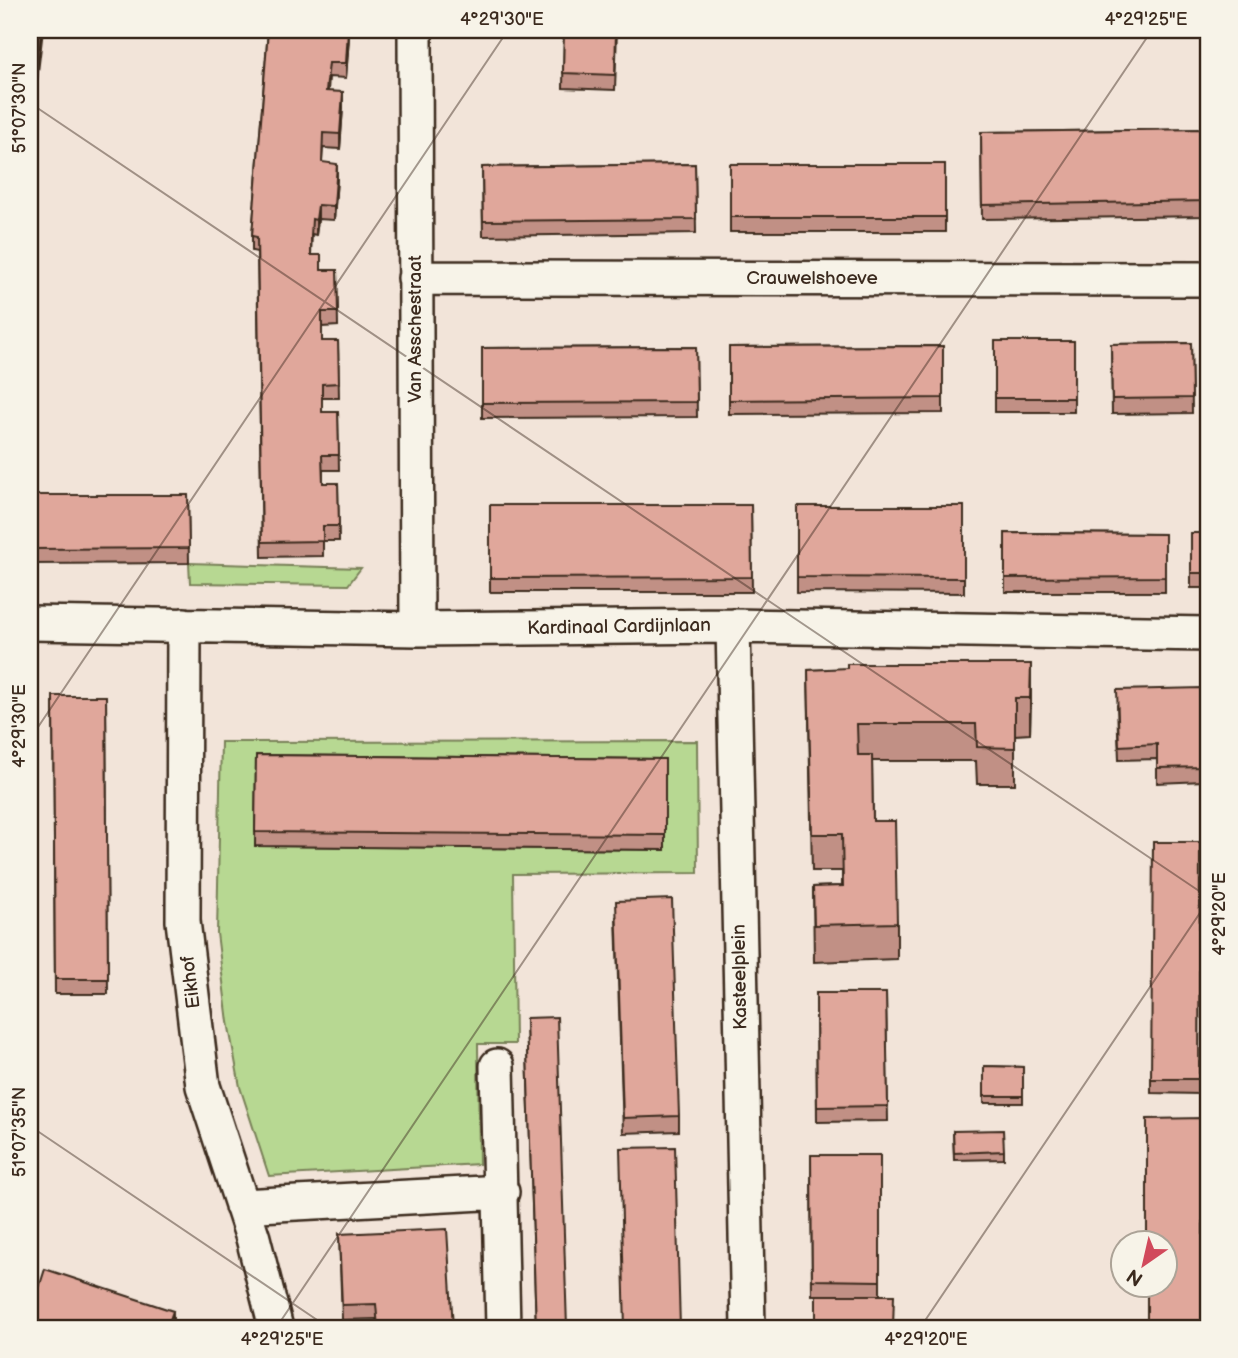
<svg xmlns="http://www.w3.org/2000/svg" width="1238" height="1358" font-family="'Balsamiq Sans',sans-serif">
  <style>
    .green { fill: #b7d892; stroke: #798158; stroke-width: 2; fill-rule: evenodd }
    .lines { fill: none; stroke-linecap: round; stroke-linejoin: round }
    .street-casing { stroke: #3b2a1e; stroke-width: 38 }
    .street { stroke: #f7f3e8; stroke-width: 33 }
    .wall { fill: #c19085; stroke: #3b2a1e; stroke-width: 2 }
    .shaded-wall { fill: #9d756c; stroke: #3b2a1e; stroke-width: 2 }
    .building { fill: #e0a79b; stroke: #3b2a1e; stroke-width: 2 }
    .ticks { fill: none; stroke: #3b2a1e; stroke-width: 2; stroke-opacity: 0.45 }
    .labels { text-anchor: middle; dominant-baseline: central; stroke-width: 7; stroke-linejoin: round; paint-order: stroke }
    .street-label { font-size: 19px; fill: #3b2a1e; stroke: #f7f3e8 }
    .neatline { fill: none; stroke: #3b2a1e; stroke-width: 2.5 }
    .ticks-label { font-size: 18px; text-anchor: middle; fill: #3b2a1e }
  </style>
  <rect width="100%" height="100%" fill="#f2e4d9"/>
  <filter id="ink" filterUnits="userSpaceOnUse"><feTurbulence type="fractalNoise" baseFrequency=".0143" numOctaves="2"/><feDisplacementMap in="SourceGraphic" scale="14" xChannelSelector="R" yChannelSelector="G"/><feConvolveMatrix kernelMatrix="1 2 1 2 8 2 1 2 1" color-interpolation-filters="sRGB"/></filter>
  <g filter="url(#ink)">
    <path class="green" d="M189,563L361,568L348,585L190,583Z
      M697,741L698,873L513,874L515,1044H478L479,1164L269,1176L240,1087L228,1022L217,933L221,742ZM665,774L664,850L256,846Z"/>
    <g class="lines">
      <g class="street-casing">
        <path id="street" d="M416,30L415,35L417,629
          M415,278L1208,279
          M30,623L417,629L733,626L1208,634
          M184,625L183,921L203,1086L253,1238L276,1328
          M733,626L748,1328
          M497,1066L503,1328
          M242,1206L502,1192"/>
      </g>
      <use href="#street" class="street"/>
    </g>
    <path class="wall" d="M268,30L349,37L346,78L329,77L328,91L343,107L340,149L323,148L322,162L337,178L334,220L318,219L316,235L312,234L311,255L321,270H337L338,326L322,327V341H338L339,398H322V412H338L339,470H323V483H338L339,541H323V556L262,557L257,252L252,251V236Z
      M564,30H617L615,90L563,88Z
      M1208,129V216L982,219L981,132Z
      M695,164L696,233L483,236L482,167Z
      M730,164H945V232H730Z
      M995,341H1074V412H995Z
      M1191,343L1192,413L1112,414L1111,344Z
      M943,346V413L729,414V347Z
      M696,347L697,417L482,418V348Z
      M30,495H188L189,563L30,564Z
      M490,505H751L752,592H490Z
      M797,506H964V593L797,592Z
      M1005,533L1165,534V592H1005Z
      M1191,533H1208V588H1191Z
      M1031,664L1030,734L1015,735V784H977L976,761H872L873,821L897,923V959L814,962L813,887L842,886V871H812L808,670Z
      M1202,688L1204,781L1157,783V759L1119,760L1117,705Z
      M53,696H106L108,994H55Z
      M256,755L665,759V850L255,846Z
      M1200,842L1199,1094L1151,1093V1079Z
      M616,916L679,1116V1131L623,1133Z
      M816,993H886L888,1121L817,1122Z
      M526,1018L567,1328H536Z
      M984,1066L1023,1067V1103H984Z
      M953,1131L1004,1151V1159L954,1160Z
      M811,1155H880V1295H812Z
      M339,1234L453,1328H377L376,1319L342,1320Z"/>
    <path class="shaded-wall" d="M41,30H43L30,139V124Z
      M349,30V37L346,78V63Z
      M343,92V107L340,149V134Z
      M337,164V178L334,220V206Z
      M318,205V219L316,235V220Z
      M1031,664V701L1030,734V698Z
      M173,1311V1328H167Z"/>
    <path class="building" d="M30,30H41L30,124Z
      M268,30H348L346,63H329L326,91L343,92L340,134L323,133L322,162L337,164L334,206L318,205L316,220L312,219L311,236V255H321V270H337L338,312H322V341H338L339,383L322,384V412H338L339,455H322L323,483H338L339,526H323V541L262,542L257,237L252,236Z
      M564,30H616L615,75L563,73Z
      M1208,129V201L982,205L981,132Z
      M695,164L696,219L483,221L482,167Z
      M730,164H945V217H730Z
      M995,341H1074V398H995Z
      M1191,343L1192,398L1112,399L1111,344Z
      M943,346V398L729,400V347Z
      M696,347L697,402L482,403V348Z
      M30,495H188L189,548L30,549Z
      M490,505H751L752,577L490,578Z
      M797,506H964V578L797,577Z
      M1005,533L1165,534V577L1005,578Z
      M1191,533H1208V573H1191Z
      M847,664H1031L1030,698H1015V748L977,747L976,724H857L858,755H872L873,821H895L897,923L814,925L813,887L843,886L842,834H812L808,670L847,668Z
      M1202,688L1204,767L1157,768V744L1119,746L1117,690Z
      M53,696H106L108,979H55Z
      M256,755L665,759V835L255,832Z
      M1153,842H1200L1199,1079H1151Z
      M672,899L679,1116L623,1118L616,901Z
      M816,993H886L888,1106L817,1107Z
      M557,1017L567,1328H536L526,1018Z
      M984,1066L1023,1067V1096H984Z
      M1203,1118V1328H1147V1284H1165V1242H1147V1119Z
      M1003,1130L1004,1151L954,1153L953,1131Z
      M675,1147L680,1328H625L620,1148Z
      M811,1155H880V1281L812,1280Z
      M447,1229L453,1328H378L376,1304L342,1305L339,1234Z
      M45,1269L173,1311L167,1328H30V1316Z
      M816,1295H894L893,1328H816Z"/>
  </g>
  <path class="ticks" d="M30,103L1208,897M30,739L508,30M30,1126L329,1328M276,1328L1152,30M920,1328L1208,901"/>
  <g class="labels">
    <g class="street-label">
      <text x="812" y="278">Crauwelshoeve</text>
      <text transform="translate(415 329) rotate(-90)">Van Asschestraat</text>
      <text transform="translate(619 627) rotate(-1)">Kardinaal Cardijnlaan</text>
      <text transform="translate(740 977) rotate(-91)">Kasteelplein</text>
      <text transform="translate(191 982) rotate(-97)">Eikhof</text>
    </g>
  </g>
  <rect width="1238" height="1358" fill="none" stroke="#f7f3e8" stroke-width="77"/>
  <g transform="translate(1144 1264) rotate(214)"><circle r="33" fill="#f7f3e8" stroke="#aca397" stroke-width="2"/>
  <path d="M0-5L12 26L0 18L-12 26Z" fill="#d1495b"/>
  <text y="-10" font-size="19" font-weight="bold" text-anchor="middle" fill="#3b2a1e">N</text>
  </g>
  <rect x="38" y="38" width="1162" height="1282" class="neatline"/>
  <g class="ticks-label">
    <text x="502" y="25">4°29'30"E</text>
    <text x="1146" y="25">4°29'25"E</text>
    <text transform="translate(19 108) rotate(-90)" y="6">51°07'30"N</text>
    <text transform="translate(19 726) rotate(-90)" y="6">4°29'30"E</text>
    <text transform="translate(1219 914) rotate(-90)" y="6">4°29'20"E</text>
    <text transform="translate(19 1132) rotate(-90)" y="6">51°07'35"N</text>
    <text x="282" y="1345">4°29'25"E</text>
    <text x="926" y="1345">4°29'20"E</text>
  </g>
</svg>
